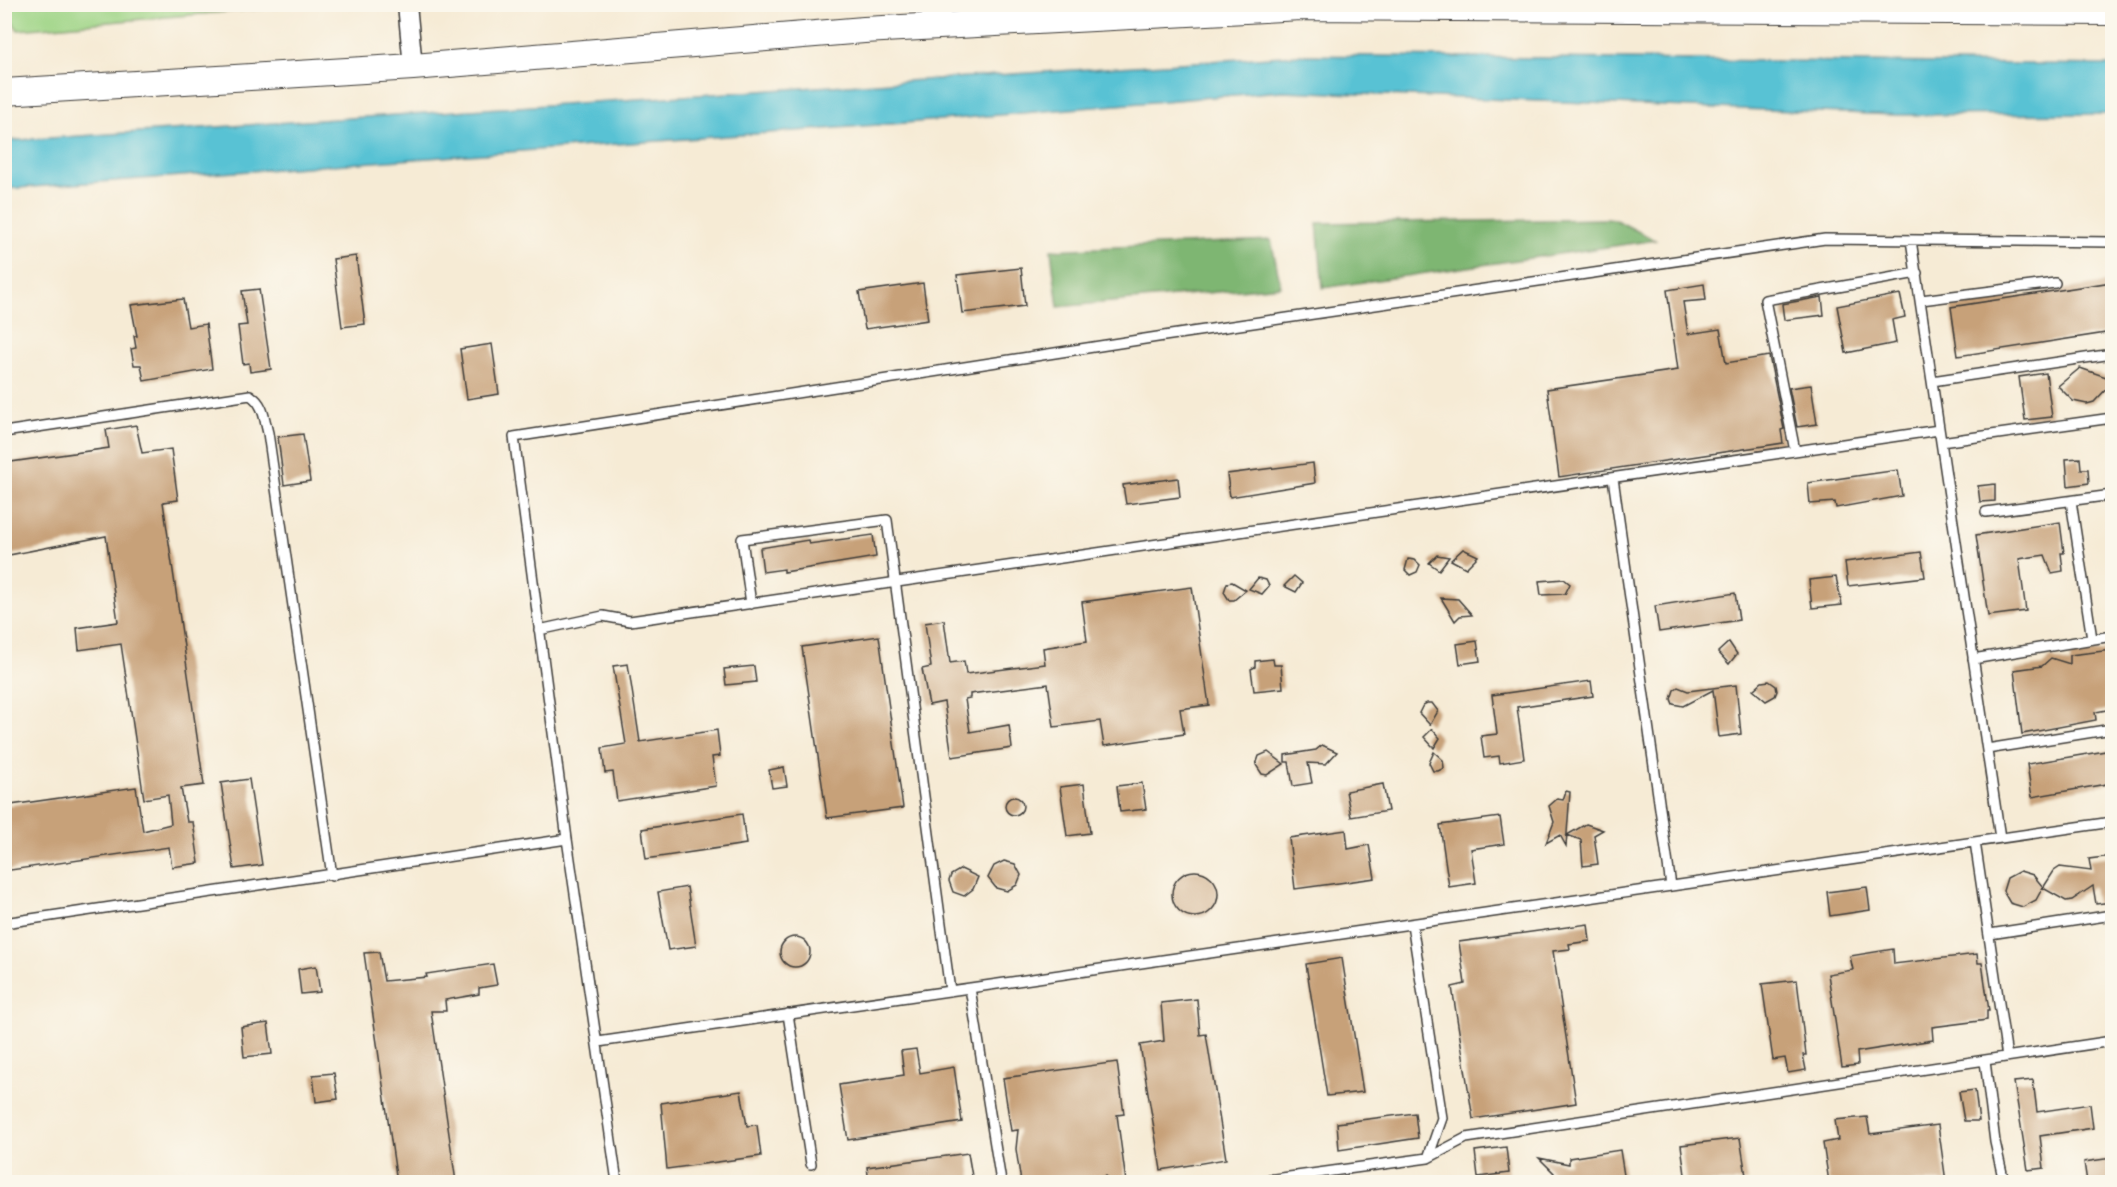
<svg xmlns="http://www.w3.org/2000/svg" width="2117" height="1187" font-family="'IM FELL Great Primer',serif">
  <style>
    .green { fill: #9ed485; stroke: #5d7850; stroke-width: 1.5 }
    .forest { fill: #7eb672; stroke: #4d6947; stroke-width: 1.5 }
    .water { fill: #58c2d4; stroke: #3a6f78; stroke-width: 1.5 }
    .building { fill: #c7a179 }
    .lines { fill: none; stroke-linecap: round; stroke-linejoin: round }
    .lane-casing { stroke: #3d3b38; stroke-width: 12 }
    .street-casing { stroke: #3d3b38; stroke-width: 21 }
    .secondary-casing { stroke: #3d3b38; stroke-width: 28 }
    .lane { stroke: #fff; stroke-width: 9 }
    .street { stroke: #fff; stroke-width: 18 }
    .secondary { stroke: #fff; stroke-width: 26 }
  </style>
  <rect width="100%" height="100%" fill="#fbf7ec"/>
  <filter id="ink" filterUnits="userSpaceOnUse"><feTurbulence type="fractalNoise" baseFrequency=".0167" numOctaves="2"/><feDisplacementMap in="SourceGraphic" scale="12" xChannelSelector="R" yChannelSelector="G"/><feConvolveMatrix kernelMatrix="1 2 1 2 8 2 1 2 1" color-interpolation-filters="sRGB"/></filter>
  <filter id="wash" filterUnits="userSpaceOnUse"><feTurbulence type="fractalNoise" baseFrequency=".008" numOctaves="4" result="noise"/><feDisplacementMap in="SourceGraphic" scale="24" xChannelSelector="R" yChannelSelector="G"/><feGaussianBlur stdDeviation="1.35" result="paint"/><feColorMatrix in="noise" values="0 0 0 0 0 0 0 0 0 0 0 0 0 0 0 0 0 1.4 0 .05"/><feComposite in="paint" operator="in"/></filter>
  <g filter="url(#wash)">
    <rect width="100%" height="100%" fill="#f6ebd5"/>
    <path class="green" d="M281,5V7L18,30L5,11V4Z"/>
    <path class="forest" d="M1614,219L1655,240L1323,288L1317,223Z
      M1271,240L1281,286L1058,307L1051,250Z"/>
    <path class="water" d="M1299,55L2112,65V114L1896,115L1282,91L905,123L5,189V141Z"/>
    <g id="blocks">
      <path class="building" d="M356,256L365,324L342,327L333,259Z
        M1021,268L1025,306L962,313L957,275Z
        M2112,282V332L1958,356L1951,307Z
        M923,283L928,320L865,329L859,292Z
        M1704,284L1706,300L1683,302L1688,334L1720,329L1726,363L1769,356L1784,429L1781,430L1783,443L1559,477L1547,389L1678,370L1667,290Z
        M259,289L271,369L250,372L249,363L243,364L238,326L247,325L242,291Z
        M1900,294L1905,317L1892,320L1896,343L1846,353L1837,306Z
        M1822,297L1824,315L1784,320L1782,304Z
        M183,299L188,327L206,324L212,369L144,381L141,365H134L131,349L136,348L134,336H137L131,305Z
        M492,344L499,394L467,399L460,349Z
        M2080,368L2112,379V383L2094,402L2087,404L2073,401L2058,386Z
        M2046,373L2052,417L2025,420L2019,377Z
        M1811,385L1817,424L1797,427L1789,388Z
        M136,425L142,453L171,449L178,500L163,502L204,785L181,788L187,822H193L199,863L172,867L169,847L4,871V806L136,787L143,831L171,824L168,795L144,799L121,644L79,650L77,628L118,622L106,536L4,556V463L109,448L106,430Z
        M303,434L310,481L284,485L278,437Z
        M2080,458L2081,469H2088L2089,483L2068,486L2066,459Z
        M1313,463L1315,483L1230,497L1227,474Z
        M1898,470L1902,496L1836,508L1835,502L1810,504L1808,483Z
        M1178,478L1180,497L1126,504L1123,485Z
        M1995,484V501L1980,502L1978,486Z
        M2060,522L2064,553H2061L2063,571L2052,573L2045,555L2019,559L2026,611L1988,616L1976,535Z
        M873,535L876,557L784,572V569L763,572L760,548L808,540L809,544Z
        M1463,549L1478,556L1466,568L1451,560Z
        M1921,552L1925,577L1848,586L1845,562Z
        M1437,555L1449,557L1439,570L1429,563Z
        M1408,559L1415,560L1420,565L1417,572L1410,575L1405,570Z
        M1294,576L1302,583L1296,592L1284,586Z
        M1836,577L1842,605L1812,608L1809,580Z
        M1258,578L1266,580L1269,586L1262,594L1249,589Z
        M1564,579L1570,584L1565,594L1541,595L1539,581Z
        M1232,582L1246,590L1234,600H1229L1224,592L1227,583Z
        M1192,587L1209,705L1180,709L1184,734L1104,746L1100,721L1054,727L1048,684L970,694V698L965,699L970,732L1009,725L1012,748L952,757L944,702L929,705L922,669L931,667L925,623L944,620L950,663L964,661L966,674L1045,664L1043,648L1087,641L1082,602Z
        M1735,593L1739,620L1659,632L1655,606Z
        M1441,598L1458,599L1472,615L1460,616L1455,621Z
        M879,636L903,808L827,818L802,647Z
        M1477,641L1480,661L1460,664L1457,644Z
        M1729,642L1737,654L1729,664L1718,652Z
        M2112,650V709L2095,712L2096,720L2022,734L2014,670L2042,666L2051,658L2070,664V655Z
        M1273,659L1274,665H1281L1283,688L1254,691L1251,669L1255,667V661Z
        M628,664L640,742L717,730L720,756L712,757L716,786L617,801L613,772L605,773L602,748L626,744L613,666Z
        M754,666L756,682L726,685L724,669Z
        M1591,681L1593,696L1517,707L1524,759L1500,763L1499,756L1484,758L1481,736L1497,734L1492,695Z
        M1769,681L1776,686L1777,691L1775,696L1766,701L1753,690L1762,682Z
        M1736,685L1741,734L1719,737L1713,690L1683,706L1673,704L1671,699L1674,690L1678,687L1688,691Z
        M1427,703H1432L1438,711L1430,725L1419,713L1423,705Z
        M1432,729L1440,738L1434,748L1424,737Z
        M1322,745L1337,752L1326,764L1308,763L1312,783L1293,786L1289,762H1285V755L1316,750Z
        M2112,750V783L2032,797L2027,764Z
        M1268,752L1284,764L1267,775L1262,774L1256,765L1259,756Z
        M1434,752L1443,760L1444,768L1438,771H1433L1429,763Z
        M784,767L787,786L772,788L769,770Z
        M249,779L262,865L234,869L221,783Z
        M1142,783L1146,809L1120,812L1117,786Z
        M1084,784L1090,833L1067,836L1060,787Z
        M1383,784L1388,811L1351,817L1346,791Z
        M1566,791L1570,792L1566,846L1560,835L1546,843L1554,822L1549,806L1557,799L1563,800Z
        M1005 806a9 9 0 1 1 18 0a9 9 0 1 1-18 0Z
        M742,814L746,844L646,859L642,829Z
        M1500,817L1504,844L1471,849L1476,883L1449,887L1440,825Z
        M1586,824L1603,830L1594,835L1598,864L1583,866L1581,840L1567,835Z
        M1346,830L1348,849L1369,845L1375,878L1295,889L1289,838Z
        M2112,856V902L2096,904L2093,886L2072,900L2066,901L2043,888L2054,871L2060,867L2091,871L2089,859Z
        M1004,861L1015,864L1021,875L1017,885L1007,891L996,888L988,878L994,866Z
        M961,869L978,877L973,889L964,896L953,892L949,881L951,875Z
        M2020,871L2033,875L2043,887L2036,900L2023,907L2010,903L2003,891L2007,878Z
        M1172 894a23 23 0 1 1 46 0a23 23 0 1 1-46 0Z
        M687,887L696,946L668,950L658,892Z
        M1867,887L1870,910L1830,916L1827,892Z
        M1588,924L1590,941L1569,944L1570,949L1553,951L1576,1103L1473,1119L1452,987L1465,984L1459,942Z
        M780 952a15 15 0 1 1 30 0a15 15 0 1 1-30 0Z
        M1893,949L1894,964L1977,954L1978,963H1982L1989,1011H1987V1020L1932,1027L1933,1040L1857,1052L1858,1065L1842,1067L1828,974L1853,970L1850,956Z
        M379,952L384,981L427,977L426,974L493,964L497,985L479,988V994L445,1000L446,1011H431L456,1182H397L364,953Z
        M1342,958L1363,1092L1327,1096L1306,964Z
        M316,966L320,992L301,994L298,969Z
        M1797,980L1806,1055H1803L1806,1070L1788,1073L1785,1058L1773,1060L1762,984Z
        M1197,999L1200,1035L1206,1034L1226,1159L1161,1170L1140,1045L1164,1041L1161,1003Z
        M268,1023L272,1054L244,1057L241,1027Z
        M916,1049L920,1073L954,1067L962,1122L848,1140L839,1085L904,1075L901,1051Z
        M1117,1062L1124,1114L1117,1115L1126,1182H1107L1106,1176L1063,1182H1021L1016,1149L1018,1130L1011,1131L1003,1078Z
        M334,1073L338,1099L316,1102L313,1075Z
        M2033,1080L2037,1112L2090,1104L2093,1128L2040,1136L2044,1168L2028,1170L2014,1082Z
        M1975,1090L1979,1121H1964L1959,1092Z
        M741,1091L747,1126L757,1125L761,1156L667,1169L661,1103Z
        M1415,1113L1418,1138L1339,1150L1337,1123Z
        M1867,1117L1870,1134L1938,1125L1946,1182H1829L1823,1143L1838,1140L1835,1120Z
        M1740,1138L1747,1182H1686L1681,1145Z
        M1506,1147L1509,1173L1478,1177L1475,1151Z
        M1620,1150L1625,1182H1549L1554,1173L1539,1158L1569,1164V1158Z
        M968,1153L973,1182H869L867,1167Z
        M2112,1158V1182H2087L2084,1162Z"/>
    </g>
  </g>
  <g filter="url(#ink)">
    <use href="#blocks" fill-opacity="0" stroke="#3d3b38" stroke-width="1.5"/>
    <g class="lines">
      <g class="lane-casing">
        <path id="lane" d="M1911,240L2000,838
          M1921,300L2055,283
          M1932,381L2112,354
          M4,432L250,395C264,404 264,418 268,433L332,876
          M1941,442L2112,418
          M1795,451L1765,300L1917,273
          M1613,478L1671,886
          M2071,501L2092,639
          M1986,512L2112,495
          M751,604L742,539L887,520L950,991
          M539,630L603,616L630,621L1939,430
          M1973,659L2112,636
          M1987,749L2112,729
          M1975,842L2007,1057
          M4,923L567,839
          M1412,924L1442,1118L1428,1158
          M1990,934L2112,915
          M970,988L1001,1182
          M788,1014L811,1164
          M598,1042L2112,822
          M1985,1061L1995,1142L2004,1182
          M617,1182L567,839L514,437L1164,336L1825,239L2112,242
          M1252,1182L1428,1158L1466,1138L2112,1041"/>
      </g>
      <g class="street-casing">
        <path id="street" d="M407,4L413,67"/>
      </g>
      <g class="secondary-casing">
        <path id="secondary" d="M4,92L413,67L864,30L1301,7L2112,12"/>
      </g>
      <use href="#lane" class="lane"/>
      <use href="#street" class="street"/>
      <use href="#secondary" class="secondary"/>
    </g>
  </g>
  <rect width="2117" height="1187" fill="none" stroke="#fbf7ec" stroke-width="24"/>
</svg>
